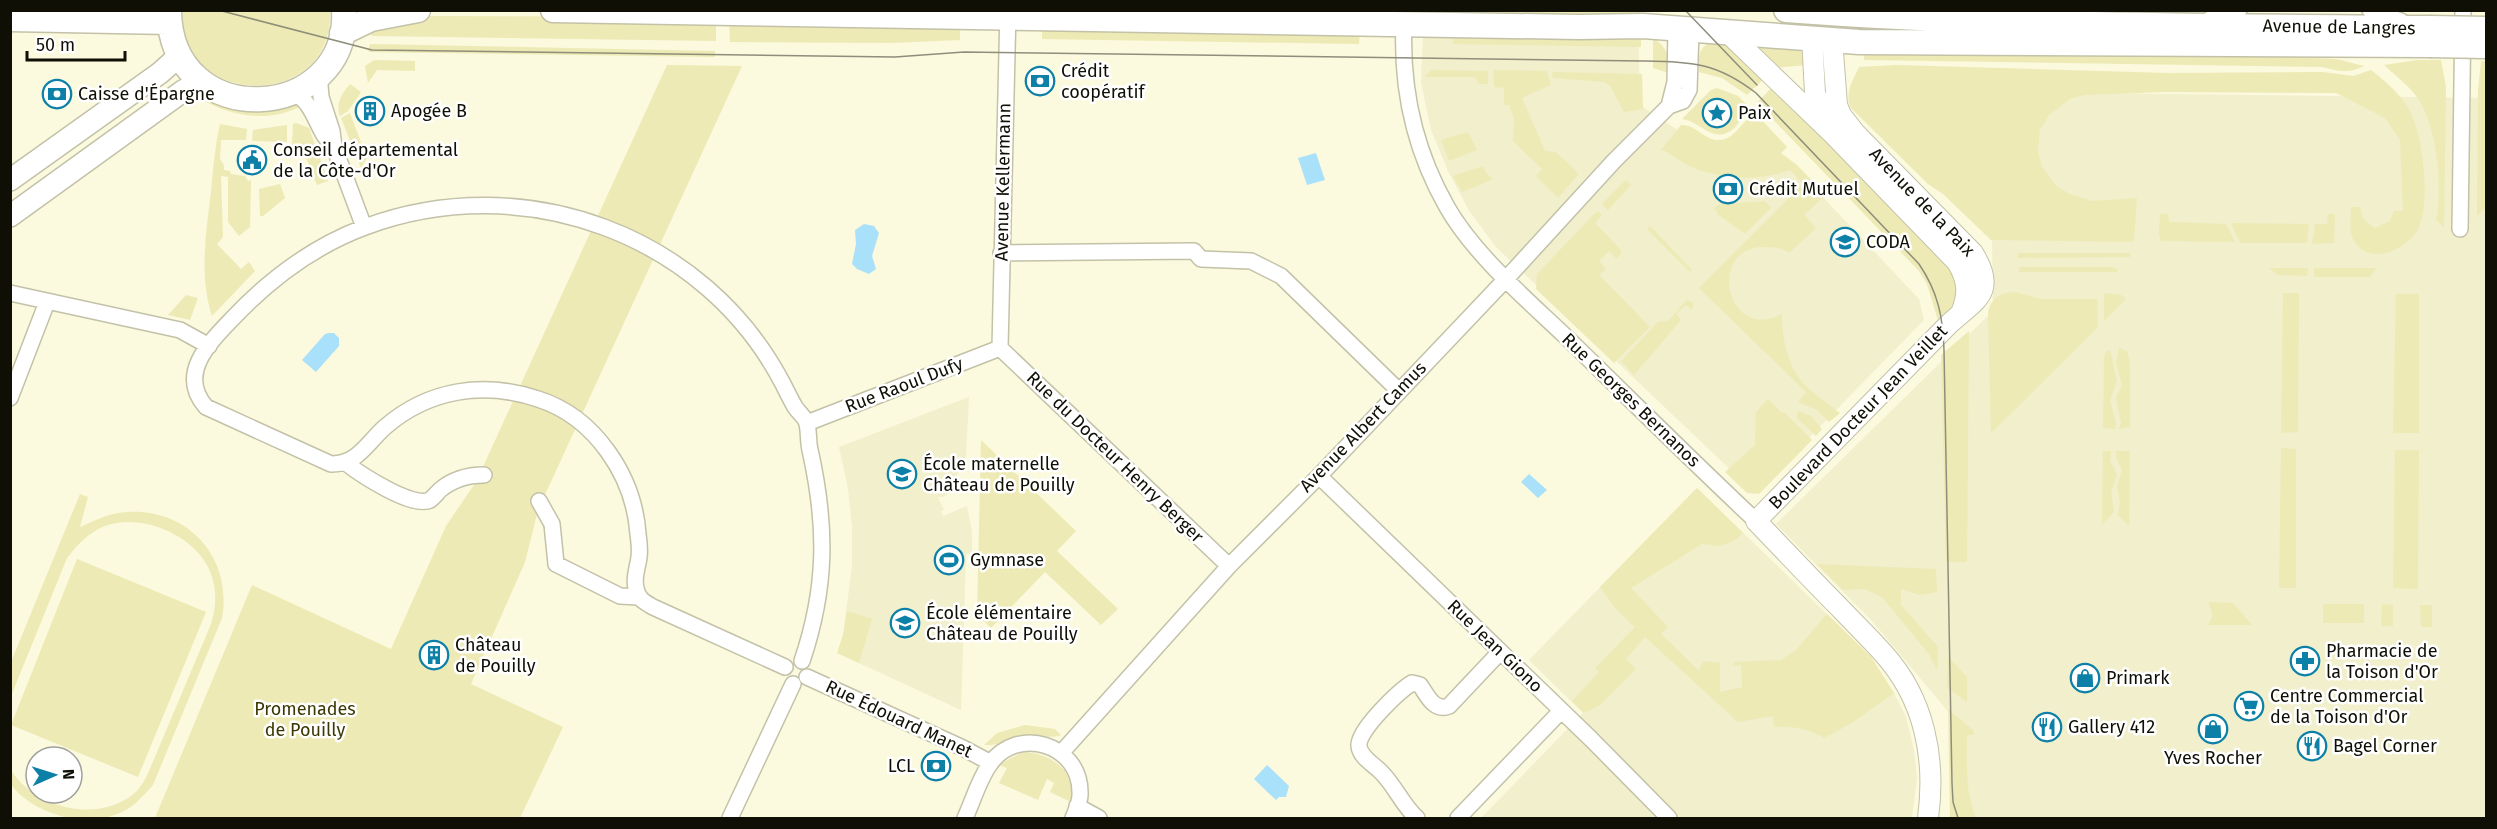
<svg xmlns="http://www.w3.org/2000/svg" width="2497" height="829" font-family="'Fira Sans',sans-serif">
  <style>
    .built { fill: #f1efcc }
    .green { fill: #edeab5 }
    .water { fill: #a9e0fa }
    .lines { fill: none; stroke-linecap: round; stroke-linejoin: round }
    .minor-casing { stroke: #c3c2a8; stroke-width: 18 }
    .tertiary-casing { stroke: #c3c2a8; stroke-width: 22 }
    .secondary-casing { stroke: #c3c2a8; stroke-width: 24 }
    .primary-casing { stroke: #c3c2a8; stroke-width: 27 }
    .minor { stroke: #fff; stroke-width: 15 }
    .tertiary { stroke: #fff; stroke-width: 20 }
    .secondary { stroke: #fff; stroke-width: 21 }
    .primary { stroke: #fff; stroke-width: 24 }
    .tram { stroke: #8f8e7b; stroke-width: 1.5 }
    .primary-bridge-casing { stroke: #c3c2a8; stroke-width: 27; stroke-linecap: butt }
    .primary-bridge { stroke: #fff; stroke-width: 24 }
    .labels { text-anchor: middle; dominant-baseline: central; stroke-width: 5; stroke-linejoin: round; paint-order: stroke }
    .street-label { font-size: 18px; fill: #0f0f06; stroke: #fff }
    .poi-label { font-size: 18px; fill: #0f0f06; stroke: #fff; text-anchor: start }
    .park-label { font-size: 18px; fill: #3c3803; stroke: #fff }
  </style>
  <rect width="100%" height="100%" fill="#fbf9de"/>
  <path class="built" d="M1424,11H1638L1640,105L1685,135L1784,156L1919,299L1924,320L1755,493L1496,247L1470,212L1448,171L1431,130L1421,82Z
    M1853,90L2486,98V818H1976L1970,804L1967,779V734L1873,622L1776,524L1993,311L1992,236Z
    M969,397L966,456L954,482L955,484L951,488L953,491L943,497H938L944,510L941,511L943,516L967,506L972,532V553L966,554L961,710L837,653L843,635L852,566V527L848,488L839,447Z
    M1697,488L1871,657L1894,693L1906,717L1914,750L1917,778L1912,818H1481L1583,713L1529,660Z"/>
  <path class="green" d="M330,10C335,111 177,110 183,11Z
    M1640,10V17L1435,16V11Z
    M411,16L716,17V41L371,36L373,29Z
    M729,21L960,24V40L891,43L730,42Z
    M1042,24L1360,29L1359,44L1042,39Z
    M1453,32L1641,38V47L1453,44Z
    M1653,39C1668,46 1669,58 1669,73L1653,68Z
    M1711,41L1733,45L1768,75L1747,95L1722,78L1699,72C1698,57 1698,49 1711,41Z
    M370,44L715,51V57L370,52L368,51Z
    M1755,44L1799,50L1805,54L1809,65L1773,68L1755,51Z
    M1864,47L2134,50L2336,59L2364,66C2349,74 2337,71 2322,67L1864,60Z
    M374,60L415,61V71L377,70L368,83L365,66Z
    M2417,60H2441L2446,87L2444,227L2436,220C2443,189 2437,129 2420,102C2411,87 2397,77 2384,65Z
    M2481,61H2486V207L2477,216L2478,90Z
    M667,65L742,66L538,510L525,562L471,684L563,727L520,818H155L252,585L391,649L446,526L476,482Z
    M1896,65L2167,73L2323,72L2353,76L2371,70C2384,80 2398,92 2407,106C2423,130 2432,206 2417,231C2404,252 2367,266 2353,239C2349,231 2351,216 2351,207H2360L2363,219L2375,228L2390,221L2394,211H2403L2400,140L2385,118L2336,93L2165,92L2084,95L2070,99L2049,115L2040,130L2038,151L2042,167L2056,186L2070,194L2092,201L2137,198L2134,240L2132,242L1991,240L1943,194L1928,184L1850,107C1845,92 1853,80 1859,67Z
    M1431,70L1488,71V84H1479L1475,77H1425Z
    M1493,70L1547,71L1551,85L1522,98L1545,151L1556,152L1579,174L1558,198L1536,176L1542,169L1513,141L1514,119L1509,105H1504V88L1494,87Z
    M1552,72L1642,74L1643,109L1624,112L1610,86L1605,82L1553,78Z
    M350,84L361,92L348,111L340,116C335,104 342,93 350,84Z
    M1775,84L1959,276L1955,307L1939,324L1927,284L1919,271L1757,103Z
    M1717,88L1738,96L1752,110C1740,114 1741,124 1732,130C1713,144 1700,121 1682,119L1711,90Z
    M191,93L296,102L301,106C265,125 223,115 191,93Z
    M350,113L367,158L361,168L341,118Z
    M1755,116L1759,117L1787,147L1781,153L1797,165L1827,196L1820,200L1804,215L1816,228L1789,253C1782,247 1771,247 1762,247C1706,249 1727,343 1782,314C1781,337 1789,370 1806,386C1816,396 1829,404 1840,413L1829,422L1817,410L1798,402L1806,392L1699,288L1803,184L1790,170C1760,181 1724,180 1694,168C1682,164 1672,153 1661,150L1681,125C1698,124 1706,145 1725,139C1739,134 1741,120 1755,116Z
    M296,123L309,128L328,181L317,185L300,143L292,145L293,124Z
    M220,124L247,129L246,140H221L220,159L224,165V170L230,171L231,174L245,176L248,181L251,180L250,227L239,236L228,222V177L221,176L223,237L217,244L241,269L249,262L255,271L212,316C199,276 206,233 211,192C213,170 215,146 220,124Z
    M287,125V142L252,141L253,130Z
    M1468,132L1477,150L1449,161L1441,140Z
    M1483,166L1486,173L1493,179L1462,192L1453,176Z
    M1626,180L1631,185L1608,210L1602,204Z
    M280,184L285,198L263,216H260L259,189Z
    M1765,201L1771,208L1745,234L1717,214L1718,212L1713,209L1720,204Z
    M1597,211L1602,215L1595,223L1622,251L1617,259L1609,251L1599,261L1606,269L1599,275L1650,327L1614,363L1536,289L1537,274Z
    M2160,214H2168L2169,222L2226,224L2235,242L2161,241L2159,235Z
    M2328,214H2335L2334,243L2312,244L2315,224H2327Z
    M2231,223L2309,224L2307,243H2240Z
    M1650,226L1692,270L1690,272L1647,229Z
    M2018,253H2130V257L2018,258Z
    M2019,267H2112L2119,270L2116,272H2019Z
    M2269,268H2308L2307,276L2278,275Z
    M2314,268H2376L2370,277H2314Z
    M2015,292L2041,299H2097L2098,327L1991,433L1988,313C1991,298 2000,293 2015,292Z
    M2104,293L2121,295L2126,299L2104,321Z
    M2283,293H2299L2298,432L2281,433Z
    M2396,294H2419V433H2393Z
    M186,295L198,298L190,320L168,315Z
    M1687,300L1694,303L1692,310L1686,305L1676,314L1681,320L1634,375L1621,361L1658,322L1668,321Z
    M1969,331L1967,562H1946L1941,355Z
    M2119,348L2127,351L2130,363V427L2119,429L2121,423L2116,398L2122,385L2116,363Z
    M2110,350L2117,381L2110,400L2116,424L2115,429L2103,428L2104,357L2106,352Z
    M1768,399L1782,413L1784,412L1812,440L1759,494L1747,493L1725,472L1755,445L1756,412Z
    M1798,411L1811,416L1822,429L1816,436L1797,418Z
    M981,440L1076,531L1057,551L1118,609L1101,625L1045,572L991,628L977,614Z
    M2281,448L2296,449V588H2279Z
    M2395,450H2419L2418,589L2393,588Z
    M2103,451H2111L2110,461L2117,474L2111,492L2114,512L2102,524Z
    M2116,451H2130L2129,526L2118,515L2120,502L2117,486L2122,470L2116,457Z
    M1697,488L1743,533L1734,541L1720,546L1702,544L1631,588L1668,627L1661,634L1699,671L1703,661L1720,663V692L1742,687L1741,665L1733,666L1734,662L1781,660L1796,650L1827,614L1871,657L1894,693L1852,723L1824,738C1807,728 1793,726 1774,727L1773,716L1738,722L1645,637L1626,659L1636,669L1599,706L1584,713L1572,701L1599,672L1595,668L1635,627L1615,608L1600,587Z
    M80,494L88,497L80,527C96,520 109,513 127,512C188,508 233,558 222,618L153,785C144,795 135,806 122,812C86,829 35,815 11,785V770C35,809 101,825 137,791C142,785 146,778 149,771L209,629C217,609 218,587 208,567C191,533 139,513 105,526C88,533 78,544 67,558L11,696V662Z
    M77,559L206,612L138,777L11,725Z
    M1817,564L1936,569L1937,592L1919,595L1901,589V605L1938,647L1937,670L1928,653L1882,597L1865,589L1843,590Z
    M2208,602L2233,603L2252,625H2208L2213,615Z
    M2323,604H2364V623H2323Z
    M2382,604L2393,605V626H2381Z
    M2420,605H2432V627H2421Z
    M847,611L872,619L859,663L837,653L843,635Z
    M1948,657L1967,677V702L1947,688Z
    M1948,709L1973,730L1974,735H1967C1967,763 1965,792 1976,818H1950Z
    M1025,725L1055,729L1061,735C1050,739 1042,735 1032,735C1015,737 1000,746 984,745L997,733Z
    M1023,752C1051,753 1077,771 1071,802L1050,792L1054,783L1047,779L1038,800L999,783L1007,768L998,765Z"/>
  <path class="water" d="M1316,153L1325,180L1307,185L1298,158Z
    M864,224L874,226L879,233L872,256L876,269L869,274L857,269L852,264L856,244L855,230Z
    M329,333H334L339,338V346L316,372L302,360L325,334Z
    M1529,474L1547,490L1538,498L1521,482Z
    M1267,765L1289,786L1286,797H1279L1276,800L1254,779Z"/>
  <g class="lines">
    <g class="minor-casing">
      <path id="minor" d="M2370,10L2401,21
        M2210,19L2239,10
        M1404,24C1401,88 1415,151 1447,207C1473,253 1525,298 1563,334C1628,397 1691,460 1756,521
        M319,74L321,97L332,131L334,147L364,227
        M294,93C316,104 316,132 334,147
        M1669,106L1675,82L1676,29
        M2460,229L2463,10
        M1001,253L1194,251L1201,259L1251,261L1281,276L1398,390
        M10,293L180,330L209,346
        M1000,348L1008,10
        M1000,348L1229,566
        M10,398L47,302
        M807,423L1000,348
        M346,463C360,474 413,509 430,500C434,497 437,493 440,490C453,479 468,475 484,475
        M1319,476L1591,739L1669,818
        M539,501L552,524L556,564L620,596L639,597
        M785,667L653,607C644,602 638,599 636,588C633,577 638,567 639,557C640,550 639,541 638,534C634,476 595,417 538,399C484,381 429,389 385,427C368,442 357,465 331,464L206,407C177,374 209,343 233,318C270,279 314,246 365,227C523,168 705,234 783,384C787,392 791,400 795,407C799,413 806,418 807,424C809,432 808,442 810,450C827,526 827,587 802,661
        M807,677L963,748L991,763
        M1062,752L1229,566L1319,476L1506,279L1614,161L1669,106L1683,101L1689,90L1691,30
        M1077,806L1099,818
        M730,818L793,684
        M965,818C973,801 979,779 990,764C1017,725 1080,744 1080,792C1081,801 1076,810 1073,818
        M1417,818C1402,805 1395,785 1380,771C1373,764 1360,757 1359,746C1357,731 1399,691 1412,683L1420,685C1427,695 1434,712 1449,706L1500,652
        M1458,818L1561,711"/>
    </g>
    <g class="tertiary-casing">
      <path id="tertiary" d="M1727,32L1833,134L1957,262C1968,280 1969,294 1961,313
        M1812,37L1815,93L1827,124
        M1832,39L1837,105L1841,115L1855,133L1973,253C1998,293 1975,300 1949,324L1756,521C1785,551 1813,581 1842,610C1855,624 1870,638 1883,653C1925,699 1936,759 1928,818"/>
    </g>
    <g class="secondary-casing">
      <path id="secondary" d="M10,180L160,73L179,56
        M10,216L183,91L201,81"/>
    </g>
    <g class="primary-casing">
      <path id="primary" d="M169,10C170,135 351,123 344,10
        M553,10L1578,27L1643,26L1859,42L2430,45
        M1786,10C2000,26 2216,26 2430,28
        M10,19L169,22
        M342,33L371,19L418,10"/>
    </g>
    <use href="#minor" class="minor"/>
    <use href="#tertiary" class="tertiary"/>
    <use href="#secondary" class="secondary"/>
    <use href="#primary" class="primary"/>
    <path class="tram" d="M218,10L372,50L895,57L964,52L1643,61C1692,62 1716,62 1756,93L1919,264C1938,292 1943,317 1944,350L1952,783L1953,802L1958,818
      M1685,10L1757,85"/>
    <g class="primary-bridge-casing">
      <path id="primary-bridge" d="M2430,28L2486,29
        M2430,45L2486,46"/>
    </g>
    <use href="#primary-bridge" class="primary-bridge"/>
  </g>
  <defs>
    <g id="bank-ring" transform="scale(1.5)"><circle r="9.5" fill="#fff" stroke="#0d80a7" stroke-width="1.5"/><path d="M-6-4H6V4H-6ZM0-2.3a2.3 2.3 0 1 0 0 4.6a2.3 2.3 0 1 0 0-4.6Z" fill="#0d80a7"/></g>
    <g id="building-ring" transform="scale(1.5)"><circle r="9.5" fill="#fff" stroke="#0d80a7" stroke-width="1.5"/><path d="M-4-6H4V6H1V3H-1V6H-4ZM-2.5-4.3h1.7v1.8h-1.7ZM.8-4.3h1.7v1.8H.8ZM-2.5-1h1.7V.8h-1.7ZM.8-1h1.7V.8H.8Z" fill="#0d80a7"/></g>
    <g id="sight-ring" transform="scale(1.5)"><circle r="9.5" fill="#fff" stroke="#0d80a7" stroke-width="1.5"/><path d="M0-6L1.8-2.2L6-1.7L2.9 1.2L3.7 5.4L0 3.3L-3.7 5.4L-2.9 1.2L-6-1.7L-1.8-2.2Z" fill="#0d80a7"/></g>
    <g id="civic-ring" transform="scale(1.5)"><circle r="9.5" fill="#fff" stroke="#0d80a7" stroke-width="1.5"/><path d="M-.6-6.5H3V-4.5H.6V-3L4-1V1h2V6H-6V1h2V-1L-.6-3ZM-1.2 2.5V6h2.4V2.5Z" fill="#0d80a7"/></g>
    <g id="university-ring" transform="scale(1.5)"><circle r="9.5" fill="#fff" stroke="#0d80a7" stroke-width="1.5"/><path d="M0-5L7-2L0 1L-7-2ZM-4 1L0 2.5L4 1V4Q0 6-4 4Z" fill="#0d80a7"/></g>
    <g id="school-ring" transform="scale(1.5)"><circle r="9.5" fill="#fff" stroke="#0d80a7" stroke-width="1.5"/><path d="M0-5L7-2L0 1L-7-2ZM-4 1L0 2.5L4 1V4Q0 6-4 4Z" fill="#0d80a7"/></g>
    <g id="stadium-ring" transform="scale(1.5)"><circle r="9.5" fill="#fff" stroke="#0d80a7" stroke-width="1.5"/><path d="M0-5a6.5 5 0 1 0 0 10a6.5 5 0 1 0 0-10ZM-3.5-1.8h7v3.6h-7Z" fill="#0d80a7"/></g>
    <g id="pharmacy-ring" transform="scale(1.5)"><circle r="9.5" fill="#fff" stroke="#0d80a7" stroke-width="1.5"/><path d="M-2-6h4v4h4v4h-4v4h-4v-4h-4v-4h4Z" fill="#0d80a7"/></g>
    <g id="shop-ring" transform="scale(1.5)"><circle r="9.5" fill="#fff" stroke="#0d80a7" stroke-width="1.5"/><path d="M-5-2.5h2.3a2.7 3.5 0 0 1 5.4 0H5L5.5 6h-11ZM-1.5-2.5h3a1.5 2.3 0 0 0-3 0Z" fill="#0d80a7"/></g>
    <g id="supermarket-ring" transform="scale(1.5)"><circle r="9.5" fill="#fff" stroke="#0d80a7" stroke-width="1.5"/><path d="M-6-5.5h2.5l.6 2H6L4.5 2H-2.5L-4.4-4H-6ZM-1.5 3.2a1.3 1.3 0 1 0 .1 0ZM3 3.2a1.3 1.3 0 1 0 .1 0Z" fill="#0d80a7"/></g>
    <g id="restaurant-ring" transform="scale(1.5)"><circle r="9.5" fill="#fff" stroke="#0d80a7" stroke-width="1.5"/><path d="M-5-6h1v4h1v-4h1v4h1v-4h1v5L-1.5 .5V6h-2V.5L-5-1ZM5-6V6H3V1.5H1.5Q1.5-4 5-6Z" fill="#0d80a7"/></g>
  </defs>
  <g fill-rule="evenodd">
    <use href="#bank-ring" x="1040" y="81"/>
    <use href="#bank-ring" x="57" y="94"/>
    <use href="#building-ring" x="370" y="111"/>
    <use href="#sight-ring" x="1717" y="113"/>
    <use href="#civic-ring" x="252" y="160"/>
    <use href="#bank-ring" x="1728" y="189"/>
    <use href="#university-ring" x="1845" y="242"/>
    <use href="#school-ring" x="902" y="474"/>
    <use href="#stadium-ring" x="949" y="560"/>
    <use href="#school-ring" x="905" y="623"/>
    <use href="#building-ring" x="434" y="655"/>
    <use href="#pharmacy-ring" x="2305" y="661"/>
    <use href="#shop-ring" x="2085" y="678"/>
    <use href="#supermarket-ring" x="2249" y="706"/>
    <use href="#restaurant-ring" x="2047" y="727"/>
    <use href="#shop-ring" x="2213" y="729"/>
    <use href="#restaurant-ring" x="2312" y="746"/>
    <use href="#bank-ring" x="936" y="766"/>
  </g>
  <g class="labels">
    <g class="street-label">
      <text transform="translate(2339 27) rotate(1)">Avenue de Langres</text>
      <text transform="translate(1003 182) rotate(-89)">Avenue Kellermann</text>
      <text transform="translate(1922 202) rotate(46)">Avenue de la Paix</text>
      <text transform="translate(904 385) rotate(-21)">Rue Raoul Dufy</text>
      <text transform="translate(1631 400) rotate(44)">Rue Georges Bernanos</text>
      <text transform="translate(1858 417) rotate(-46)">Boulevard Docteur Jean Veillet</text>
      <text transform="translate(1363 427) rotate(-46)">Avenue Albert Camus</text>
      <text transform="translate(1115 457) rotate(44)">Rue du Docteur Henry Berger</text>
      <text transform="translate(1495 646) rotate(44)">Rue Jean Giono</text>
      <text transform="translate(899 719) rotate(25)">Rue Édouard Manet</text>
    </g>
    <g class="poi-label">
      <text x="1061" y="71">Crédit<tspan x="1061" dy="21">coopératif</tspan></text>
      <text x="78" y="94">Caisse d'Épargne</text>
      <text x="391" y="111">Apogée B</text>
      <text x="1738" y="113">Paix</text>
      <text x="273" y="150">Conseil départemental<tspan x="273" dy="21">de la Côte-d'Or</tspan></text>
      <text x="1749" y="189">Crédit Mutuel</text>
      <text x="1866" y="242">CODA</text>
      <text x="923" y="464">École maternelle<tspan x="923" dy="21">Château de Pouilly</tspan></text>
      <text x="970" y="560">Gymnase</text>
      <text x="926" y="613">École élémentaire<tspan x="926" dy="21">Château de Pouilly</tspan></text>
      <text x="455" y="645">Château<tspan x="455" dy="21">de Pouilly</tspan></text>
      <text x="2326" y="651">Pharmacie de<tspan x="2326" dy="21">la Toison d'Or</tspan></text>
      <text x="2106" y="678">Primark</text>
      <text x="2270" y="696">Centre Commercial<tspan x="2270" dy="21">de la Toison d'Or</tspan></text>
      <text x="2068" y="727">Gallery 412</text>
      <text x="2333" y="746">Bagel Corner</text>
      <text x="2213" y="758" text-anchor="middle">Yves Rocher</text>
      <text x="915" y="766" text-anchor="end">LCL</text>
    </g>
    <g class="park-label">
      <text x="305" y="709">Promenades<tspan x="305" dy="21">de Pouilly</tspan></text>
    </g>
  </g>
  <rect width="2497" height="829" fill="none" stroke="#0f0f06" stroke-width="24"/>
  <g transform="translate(54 775) rotate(87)"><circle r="28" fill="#ffffff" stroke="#9f9f9b" stroke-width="1.5"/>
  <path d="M0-4.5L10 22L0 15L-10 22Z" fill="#0d80a7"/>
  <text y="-9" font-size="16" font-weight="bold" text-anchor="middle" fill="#0f0f06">N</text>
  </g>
  <path d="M27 51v9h98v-9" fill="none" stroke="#0f0f06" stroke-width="3"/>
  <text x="36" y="51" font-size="18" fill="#0f0f06" stroke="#ffffff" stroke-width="4.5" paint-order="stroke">50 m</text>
</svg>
